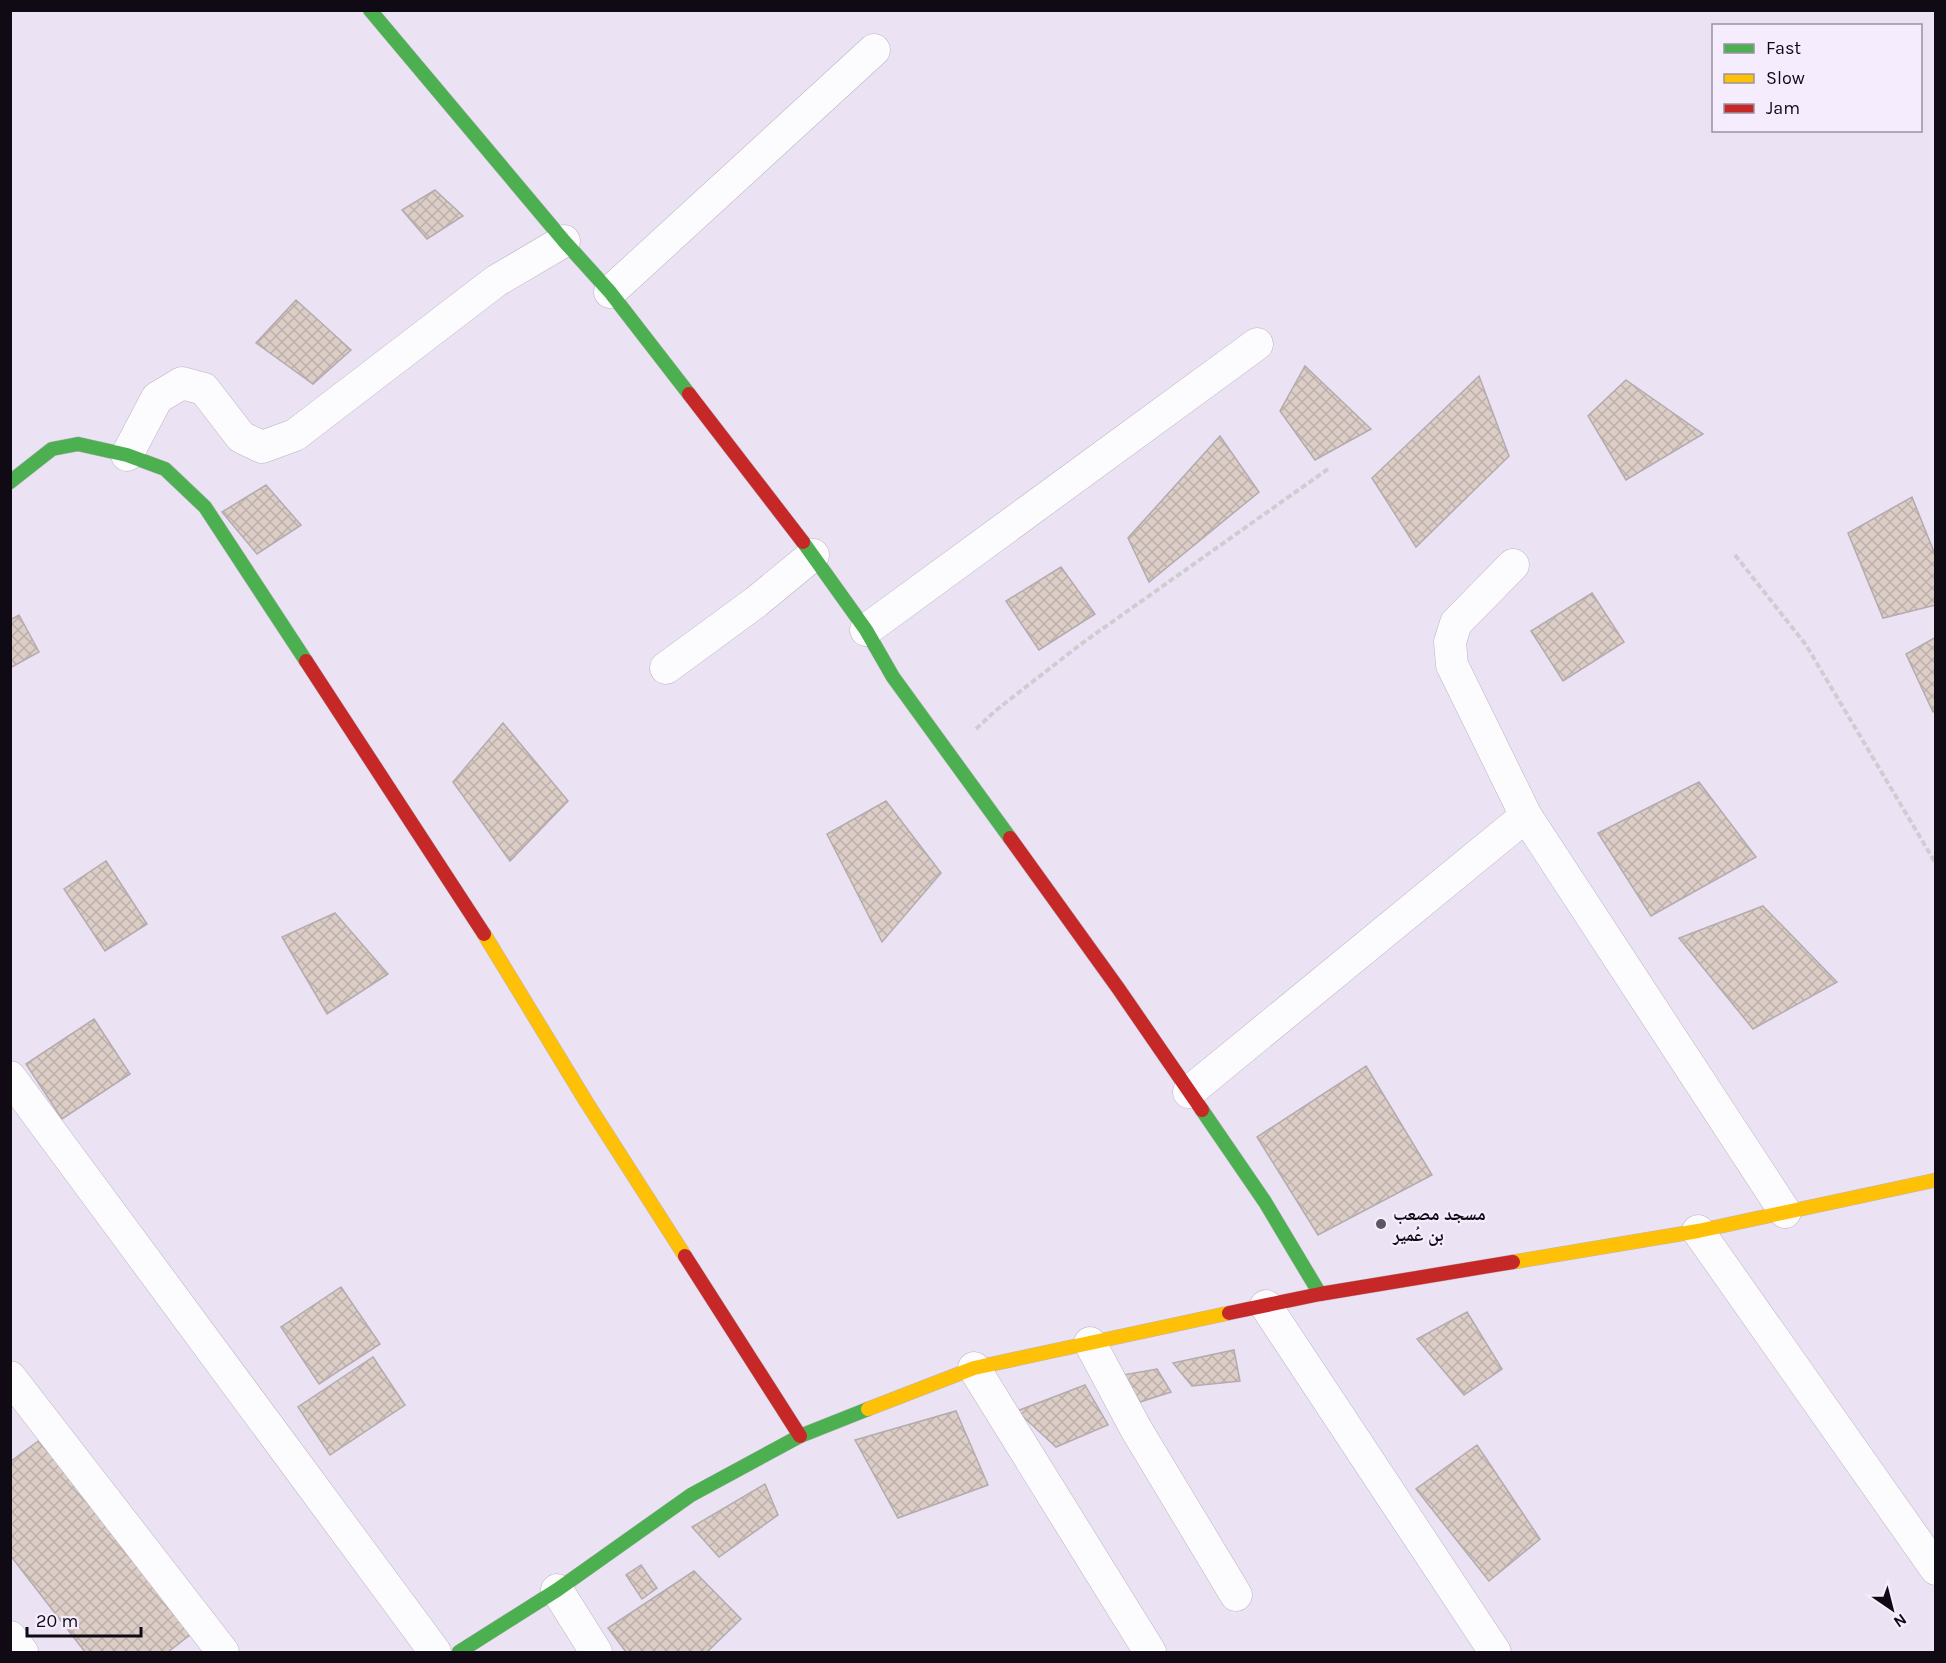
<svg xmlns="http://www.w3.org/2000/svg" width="1946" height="1663" font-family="Karla,'Noto Naskh Arabic',sans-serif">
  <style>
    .building { fill: url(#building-cross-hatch); stroke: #b3abae; stroke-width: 1.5 }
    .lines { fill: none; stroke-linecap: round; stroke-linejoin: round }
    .street-casing { stroke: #bab4c1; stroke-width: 33 }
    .fast-casing { stroke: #bab4c1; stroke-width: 15 }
    .slow-casing { stroke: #bab4c1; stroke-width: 15 }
    .jam-casing { stroke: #bab4c1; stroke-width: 15 }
    .path { stroke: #cfcdd2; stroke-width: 4; stroke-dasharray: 6 3; stroke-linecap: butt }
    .street { stroke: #fcfbfd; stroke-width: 32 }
    .fast { stroke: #4caf50; stroke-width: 14 }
    .slow { stroke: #ffc107; stroke-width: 14 }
    .jam { stroke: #c62828; stroke-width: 14 }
    .poi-dot { fill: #5c5662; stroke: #f5ecfe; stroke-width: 2 }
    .labels { text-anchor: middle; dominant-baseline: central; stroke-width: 4.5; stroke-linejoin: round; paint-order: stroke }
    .poi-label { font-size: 18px; font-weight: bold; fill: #0f0a13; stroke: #f5ecfe; text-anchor: start }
  </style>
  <defs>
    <pattern id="building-cross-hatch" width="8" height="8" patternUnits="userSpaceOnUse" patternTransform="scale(1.5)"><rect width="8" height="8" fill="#dccdc7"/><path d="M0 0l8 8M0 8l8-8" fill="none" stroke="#bcafaa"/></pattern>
  </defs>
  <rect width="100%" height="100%" fill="#ebe3f4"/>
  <path class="building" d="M435,190L463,216L427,239L402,210Z
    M296,300L351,350L313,384L256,343Z
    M1305,366L1371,429L1315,460L1280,411Z
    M1479,376L1509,456L1416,547L1372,478Z
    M1626,380L1703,434L1626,480L1588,416Z
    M1220,436L1259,492L1149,582L1128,538Z
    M266,485L301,525L257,554L222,512Z
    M1912,497L1936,557V605L1883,618L1848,533Z
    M1061,567L1095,614L1039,650L1006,601Z
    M1592,593L1624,642L1563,681L1531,631Z
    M19,615L39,652L10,668V620Z
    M1936,637V710L1933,712L1906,654Z
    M503,723L568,801L510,861L453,782Z
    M1699,782L1756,857L1651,916L1598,833Z
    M886,801L941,873L882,942L827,834Z
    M106,861L147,924L105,951L64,889Z
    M1763,906L1837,982L1753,1029L1679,938Z
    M335,913L388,974L327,1014L282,937Z
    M94,1019L130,1074L62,1119L26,1064Z
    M1366,1066L1432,1175L1318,1235L1257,1137Z
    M341,1287L380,1344L319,1384L281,1327Z
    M1467,1312L1502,1369L1464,1395L1417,1339Z
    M1234,1350L1240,1381L1192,1386L1173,1363Z
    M373,1357L405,1405L330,1455L298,1407Z
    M1157,1369L1171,1392L1140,1402L1123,1375Z
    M1085,1385L1108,1425L1056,1447L1017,1411Z
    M956,1411L988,1485L898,1518L855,1440Z
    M41,1439L191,1634L168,1652H85L10,1555V1462Z
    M1477,1445L1540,1539L1489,1581L1416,1489Z
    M765,1484L778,1515L719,1557L692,1527Z
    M641,1565L657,1588L642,1599L626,1575Z
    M694,1571L741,1619L707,1652H626L608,1628Z"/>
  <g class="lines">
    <g class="street-casing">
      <path id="street" d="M610,292L874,50
        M127,455L157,398L182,383L204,389L241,437L262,447L295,435L496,281L564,241
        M1513,565L1456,623L1450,642L1452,665L1526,816L1785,1212
        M866,630L1257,344
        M666,668L756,602L813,555
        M10,1077L435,1652
        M1189,1092L1526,816
        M1698,1231L1936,1569
        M1266,1306L1495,1652
        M1090,1343L1136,1429L1236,1595
        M974,1368L1150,1652
        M10,1377L223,1652
        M557,1590L596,1652
        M10,1637L22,1652"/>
    </g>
    <g class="fast-casing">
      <path id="fast" d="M370,10L564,241L610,292L689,394
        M10,482L52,449L78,444L127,455L165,469L205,507L306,661
        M803,542L866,630L893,677L1010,838
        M1202,1110L1265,1202L1320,1294
        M459,1652L557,1590L691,1495L800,1436L868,1409"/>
    </g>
    <g class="slow-casing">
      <path id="slow" d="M484,934L587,1103L685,1256
        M1513,1262L1698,1231L1936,1180
        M868,1409L974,1368L1229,1313"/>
    </g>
    <g class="jam-casing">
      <path id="jam" d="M689,394L803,542
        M306,661L484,934
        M1010,838L1118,988L1202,1110
        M685,1256L800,1436
        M1229,1313L1320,1294L1513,1262"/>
    </g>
    <path class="path" d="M1735,555L1806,645L1936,864
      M976,729L995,711L1081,644L1328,469"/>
    <use href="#street" class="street"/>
    <use href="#fast" class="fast"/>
    <use href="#slow" class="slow"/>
    <use href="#jam" class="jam"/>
  </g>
  <circle class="poi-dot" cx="1381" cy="1224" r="6"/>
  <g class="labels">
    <g class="poi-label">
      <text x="1393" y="1214">مسجد مصعب<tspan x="1393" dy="21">بن عُمير</tspan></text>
    </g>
  </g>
  <rect width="1946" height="1663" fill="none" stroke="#0f0a13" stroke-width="24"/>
  <rect x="1712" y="24" width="210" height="108" fill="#f5ecfe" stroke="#9992a0" stroke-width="1.5"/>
  <rect x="1724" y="44" width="30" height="9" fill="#4caf50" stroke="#9992a0" stroke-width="1.5"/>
  <text x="1766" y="54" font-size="18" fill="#0f0a13">Fast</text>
  <rect x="1724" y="74" width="30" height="9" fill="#ffc107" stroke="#9992a0" stroke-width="1.5"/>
  <text x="1766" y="84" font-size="18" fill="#0f0a13">Slow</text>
  <rect x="1724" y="104" width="30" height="9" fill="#c62828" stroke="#9992a0" stroke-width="1.5"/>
  <text x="1766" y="114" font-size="18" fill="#0f0a13">Jam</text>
  <g transform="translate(1892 1609) rotate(145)" stroke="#f5ecfe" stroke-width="4.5" paint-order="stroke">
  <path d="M0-4.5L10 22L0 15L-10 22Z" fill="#0f0a13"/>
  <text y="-9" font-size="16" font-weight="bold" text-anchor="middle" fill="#0f0a13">N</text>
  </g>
  <path d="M27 1627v9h114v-9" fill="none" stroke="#0f0a13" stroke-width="3"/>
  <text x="36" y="1627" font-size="18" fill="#0f0a13" stroke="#f5ecfe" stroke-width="4.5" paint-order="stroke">20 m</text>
</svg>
